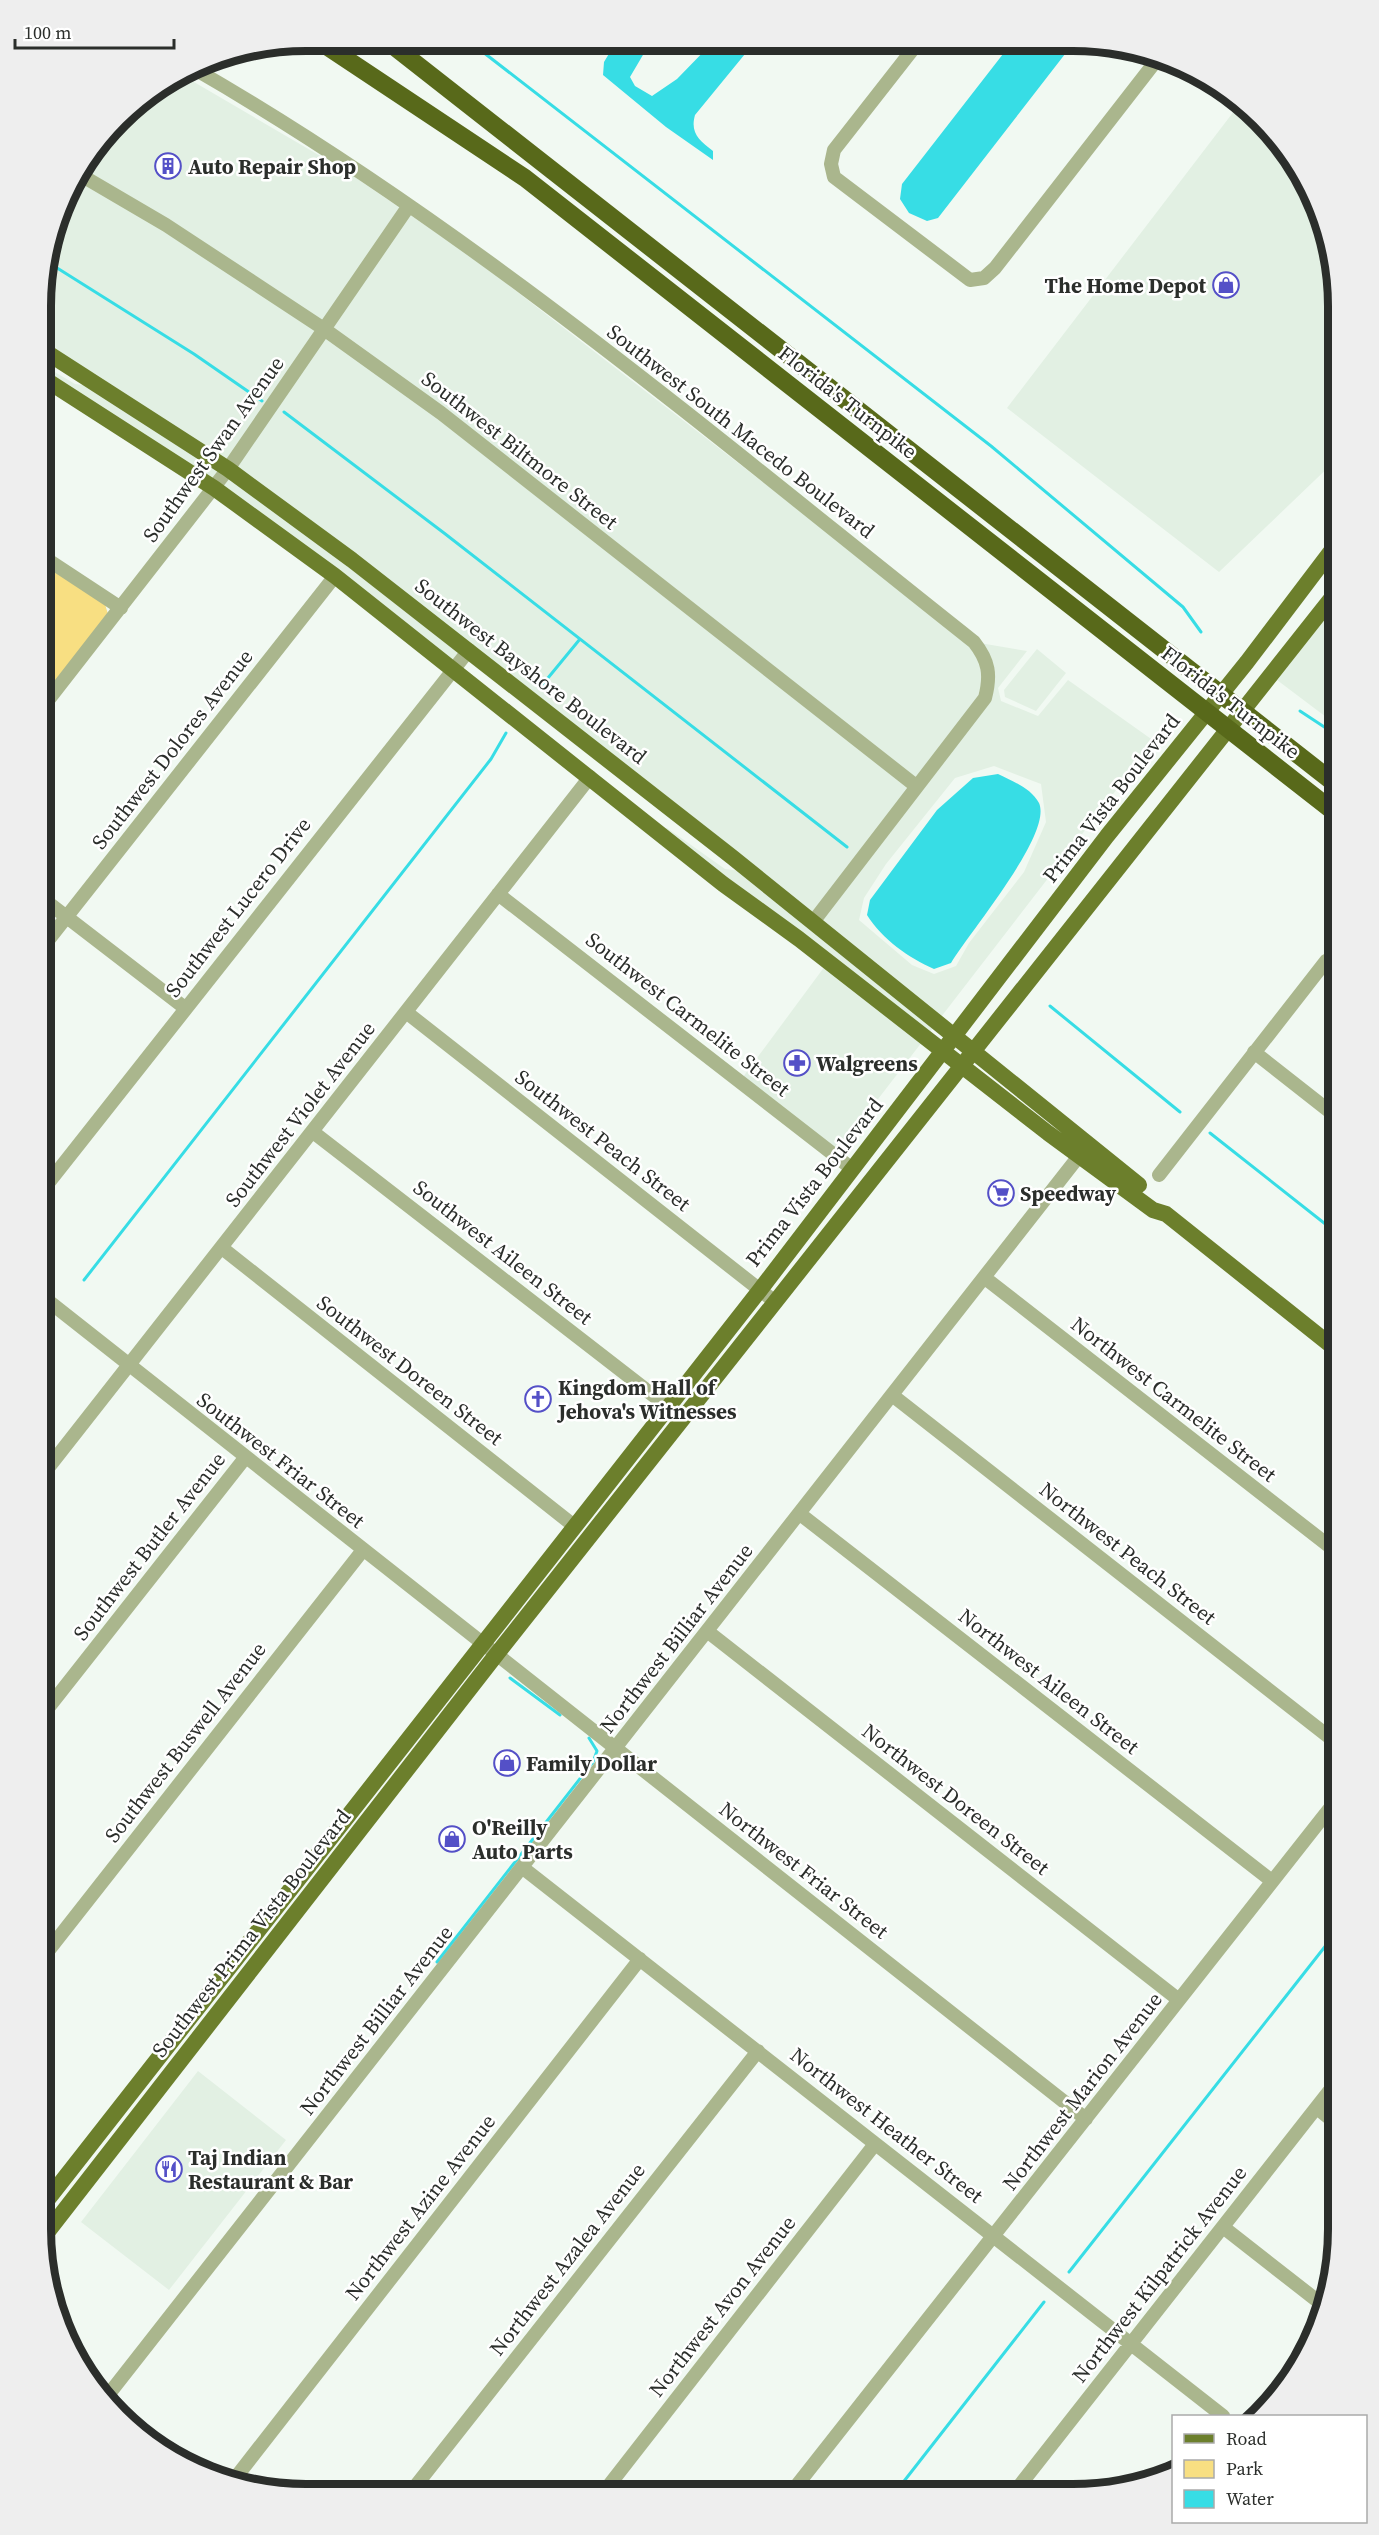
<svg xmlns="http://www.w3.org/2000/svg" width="1379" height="2535" font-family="'Source Serif 4',serif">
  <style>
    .built { fill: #e2f0e3; fill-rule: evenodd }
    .green { fill: #f8df82 }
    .water { fill: #37dde5 }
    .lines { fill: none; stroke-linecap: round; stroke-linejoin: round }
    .stream { stroke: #37dde5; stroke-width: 3 }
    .minor { stroke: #aab68d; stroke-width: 14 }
    .major { stroke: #6c7f2c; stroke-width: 16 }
    .highway { stroke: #58691a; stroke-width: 18 }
    .labels { text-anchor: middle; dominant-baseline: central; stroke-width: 5; stroke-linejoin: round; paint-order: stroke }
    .poi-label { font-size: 21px; font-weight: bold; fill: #2b2e2b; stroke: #fff; text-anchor: start }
    .street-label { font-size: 21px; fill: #2b2e2b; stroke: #fff }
    .rim { fill: none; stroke: #2b2e2b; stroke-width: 8 }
  </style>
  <rect width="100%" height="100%" fill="#f1f9f2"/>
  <path class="built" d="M182,75L346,171L400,208L322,321L83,170L131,107Z
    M1241,102L1293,158L1324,221L1338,306V458L1219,572L1007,408Z
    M76,178L163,230L316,330L226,461L97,375L43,344V272L68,188Z
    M410,215L471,256L968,641L1027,651L998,688L1001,701L1038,716L1068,680L1154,741L941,1017L236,468ZM994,766L1041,784L1046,822L1024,872L969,943L956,966L934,974L912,965L859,920L864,898L886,864L955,778Z
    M43,365L75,384L91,386L220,470L213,478L43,371Z
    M230,477L460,651L452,661L223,486Z
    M1338,603V726L1277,680Z
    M1037,649L1066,673L1036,711L1005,697L1004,690Z
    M667,828L725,869L741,871L935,1026L929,1033L664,829Z
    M825,966L922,1042L838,1151L743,1077Z
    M198,2071L286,2140L169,2290L81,2222Z"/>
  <path class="green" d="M42,560L104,601L108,614L42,700Z"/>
  <path class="water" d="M616,42L650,43L630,77L635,86L652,96L677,79L712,43H754L695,115C690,133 699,140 713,151V160L666,127L603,75L604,62Z
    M1010,45H1072L938,218L927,221L909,213L900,199L902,184Z
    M998,774C1012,781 1031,788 1039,803C1053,834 968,934 951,963L934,969C909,958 882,939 867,915L870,900L937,810L973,778Z"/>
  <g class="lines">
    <path class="stream" d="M470,42L991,446L1183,607L1201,632
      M46,261L194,354L262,401
      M284,412L444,533L847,847
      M543,684L580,639
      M1300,711L1338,736
      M1050,1006L1180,1112
      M1210,1133L1338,1234
      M84,1280L491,759L506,733
      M510,1678L560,1715
      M437,1962L593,1762L597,1751L589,1738
      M1069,2272L1338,1930
      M894,2494L1044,2302"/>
    <path class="minor" d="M917,44L834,150L831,164L834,177L970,280L984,278L995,268L1159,57
      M193,68C473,229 721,442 974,642C989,661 991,675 985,698L813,922
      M79,174L166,225L324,329L441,413L916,786
      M42,556L121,608
      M42,708L228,469L408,207
      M498,894L851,1168
      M42,898L185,1008
      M42,948L335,576
      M406,1012L774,1301
      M1254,1052L1338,1118
      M313,1132L667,1406
      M1159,1175L1326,961L1338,955
      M42,1191L469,650
      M222,1248L573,1525
      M985,1278L1338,1553
      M42,1296L1086,2119
      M892,1395L1338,1744
      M41,1477L590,777
      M800,1514L1272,1881
      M707,1631L1179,2000
      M41,1717L245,1458
      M523,1868L1223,2416
      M41,1960L363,1550
      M1317,2108L1338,2125
      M1223,2227L1324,2306
      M105,2399L1079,1156
      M233,2481L640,1959
      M410,2493L758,2051
      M603,2493L875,2144
      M790,2494L1338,1798
      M1013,2494L1338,2080"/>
    <path class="major" d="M43,350L228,469L352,560L732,857L1139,1185
      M43,378L214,488L335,576L723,884L799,939L1048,1133L1153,1210L1166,1214L1338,1351
      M41,2208L760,1290L1107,836L1247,662L1338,542
      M42,2239L496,1655L1338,590"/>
    <path class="highway" d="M319,41L525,178L1338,815
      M387,41L1338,786"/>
  </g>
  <defs>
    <g id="building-ring" transform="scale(1.35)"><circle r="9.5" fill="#fff" stroke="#5450c7" stroke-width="1.5"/><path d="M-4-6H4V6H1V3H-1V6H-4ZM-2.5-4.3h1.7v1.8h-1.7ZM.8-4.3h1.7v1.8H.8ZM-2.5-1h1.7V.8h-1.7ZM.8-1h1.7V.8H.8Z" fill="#5450c7"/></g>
    <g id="shop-ring" transform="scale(1.35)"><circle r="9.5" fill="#fff" stroke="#5450c7" stroke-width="1.5"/><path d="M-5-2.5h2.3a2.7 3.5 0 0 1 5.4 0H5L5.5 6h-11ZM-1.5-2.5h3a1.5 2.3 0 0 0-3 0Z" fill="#5450c7"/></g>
    <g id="pharmacy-ring" transform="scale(1.35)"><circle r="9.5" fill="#fff" stroke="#5450c7" stroke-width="1.5"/><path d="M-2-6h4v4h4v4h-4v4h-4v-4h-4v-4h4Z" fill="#5450c7"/></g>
    <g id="supermarket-ring" transform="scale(1.35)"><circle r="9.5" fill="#fff" stroke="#5450c7" stroke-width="1.5"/><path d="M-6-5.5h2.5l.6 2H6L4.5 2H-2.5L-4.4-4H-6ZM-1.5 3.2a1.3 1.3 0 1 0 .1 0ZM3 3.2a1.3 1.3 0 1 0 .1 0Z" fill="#5450c7"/></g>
    <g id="church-ring" transform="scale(1.35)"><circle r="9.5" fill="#fff" stroke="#5450c7" stroke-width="1.5"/><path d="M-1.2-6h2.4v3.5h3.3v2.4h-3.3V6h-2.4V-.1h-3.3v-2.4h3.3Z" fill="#5450c7"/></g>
    <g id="restaurant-ring" transform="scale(1.35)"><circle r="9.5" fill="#fff" stroke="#5450c7" stroke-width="1.5"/><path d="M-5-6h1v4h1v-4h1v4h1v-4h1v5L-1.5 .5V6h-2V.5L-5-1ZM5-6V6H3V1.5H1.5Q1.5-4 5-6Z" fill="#5450c7"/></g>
  </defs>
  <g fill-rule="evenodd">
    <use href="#building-ring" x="168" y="166"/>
    <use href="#shop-ring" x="1226" y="285"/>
    <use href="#pharmacy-ring" x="797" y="1063"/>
    <use href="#supermarket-ring" x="1001" y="1193"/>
    <use href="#church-ring" x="538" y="1399"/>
    <use href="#shop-ring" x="507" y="1763"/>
    <use href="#shop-ring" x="452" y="1839"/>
    <use href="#restaurant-ring" x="169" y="2169"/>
  </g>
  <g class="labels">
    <g class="poi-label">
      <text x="188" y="166">Auto Repair Shop</text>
      <text x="1206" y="285" text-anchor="end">The Home Depot</text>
      <text x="816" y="1063">Walgreens</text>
      <text x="1020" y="1193">Speedway</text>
      <text x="558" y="1387">Kingdom Hall of<tspan x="558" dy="24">Jehova's Witnesses</tspan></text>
      <text x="526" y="1763">Family Dollar</text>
      <text x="472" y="1827">O'Reilly<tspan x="472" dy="24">Auto Parts</tspan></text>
      <text x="188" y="2157">Taj Indian<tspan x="188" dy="24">Restaurant &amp; Bar</tspan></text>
    </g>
    <g class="street-label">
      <text transform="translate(848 402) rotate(38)">Florida's Turnpike</text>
      <text transform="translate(741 431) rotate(38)">Southwest South Macedo Boulevard</text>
      <text transform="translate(213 449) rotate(-54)">Southwest Swan Avenue</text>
      <text transform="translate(520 450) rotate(38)">Southwest Biltmore Street</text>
      <text transform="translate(531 671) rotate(38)">Southwest Bayshore Boulevard</text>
      <text transform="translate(1231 702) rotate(38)">Florida's Turnpike</text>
      <text transform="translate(172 749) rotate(-52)">Southwest Dolores Avenue</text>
      <text transform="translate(1111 798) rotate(-52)">Prima Vista Boulevard</text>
      <text transform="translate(238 907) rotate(-52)">Southwest Lucero Drive</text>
      <text transform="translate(688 1014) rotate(38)">Southwest Carmelite Street</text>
      <text transform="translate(300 1114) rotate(-52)">Southwest Violet Avenue</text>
      <text transform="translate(603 1140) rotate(38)">Southwest Peach Street</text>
      <text transform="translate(814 1182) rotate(-52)">Prima Vista Boulevard</text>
      <text transform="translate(503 1252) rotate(38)">Southwest Aileen Street</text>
      <text transform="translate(410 1370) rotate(38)">Southwest Doreen Street</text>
      <text transform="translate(1174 1399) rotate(38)">Northwest Carmelite Street</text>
      <text transform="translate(281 1460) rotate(38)">Southwest Friar Street</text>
      <text transform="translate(149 1546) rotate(-52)">Southwest Butler Avenue</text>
      <text transform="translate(1128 1553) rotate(38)">Northwest Peach Street</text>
      <text transform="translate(676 1638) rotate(-52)">Northwest Billiar Avenue</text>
      <text transform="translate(1049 1681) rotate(38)">Northwest Aileen Street</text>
      <text transform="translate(185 1742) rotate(-52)">Southwest Buswell Avenue</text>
      <text transform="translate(956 1799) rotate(38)">Northwest Doreen Street</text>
      <text transform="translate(804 1870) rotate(38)">Northwest Friar Street</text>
      <text transform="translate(251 1933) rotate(-52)">Southwest Prima Vista Boulevard</text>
      <text transform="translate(376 2020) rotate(-52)">Northwest Billiar Avenue</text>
      <text transform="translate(1082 2091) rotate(-52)">Northwest Marion Avenue</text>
      <text transform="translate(887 2125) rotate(38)">Northwest Heather Street</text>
      <text transform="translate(420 2207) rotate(-52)">Northwest Azine Avenue</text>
      <text transform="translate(567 2259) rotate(-52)">Northwest Azalea Avenue</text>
      <text transform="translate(1159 2274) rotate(-52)">Northwest Kilpatrick Avenue</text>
      <text transform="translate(722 2306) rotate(-52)">Northwest Avon Avenue</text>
    </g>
  </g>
  <path d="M0 0H1379V2535H0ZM306 51H1073A255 255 0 0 1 1328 306V2229A255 255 0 0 1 1073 2484H306A255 255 0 0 1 51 2229V306A255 255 0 0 1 306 51Z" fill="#eee" fill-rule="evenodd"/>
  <path class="rim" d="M306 51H1073A255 255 0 0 1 1328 306V2229A255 255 0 0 1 1073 2484H306A255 255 0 0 1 51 2229V306A255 255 0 0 1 306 51Z"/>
  <rect x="1172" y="2415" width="195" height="108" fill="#ffffff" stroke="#aaabaa" stroke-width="1.5"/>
  <rect x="1184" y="2434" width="30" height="9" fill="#6c7f2c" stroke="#aaabaa" stroke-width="1.5"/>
  <text x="1226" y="2445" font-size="18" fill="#2b2e2b">Road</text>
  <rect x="1184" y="2460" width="30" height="18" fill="#f8df82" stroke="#aaabaa" stroke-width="1.5"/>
  <text x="1226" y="2475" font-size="18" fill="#2b2e2b">Park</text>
  <rect x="1184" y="2490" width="30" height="18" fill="#37dde5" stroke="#aaabaa" stroke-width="1.5"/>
  <text x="1226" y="2505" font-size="18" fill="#2b2e2b">Water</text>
  <path d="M15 39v9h159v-9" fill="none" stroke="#2b2e2b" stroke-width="3"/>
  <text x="24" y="39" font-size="18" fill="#2b2e2b" stroke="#ffffff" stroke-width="4.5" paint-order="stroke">100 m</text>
</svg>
